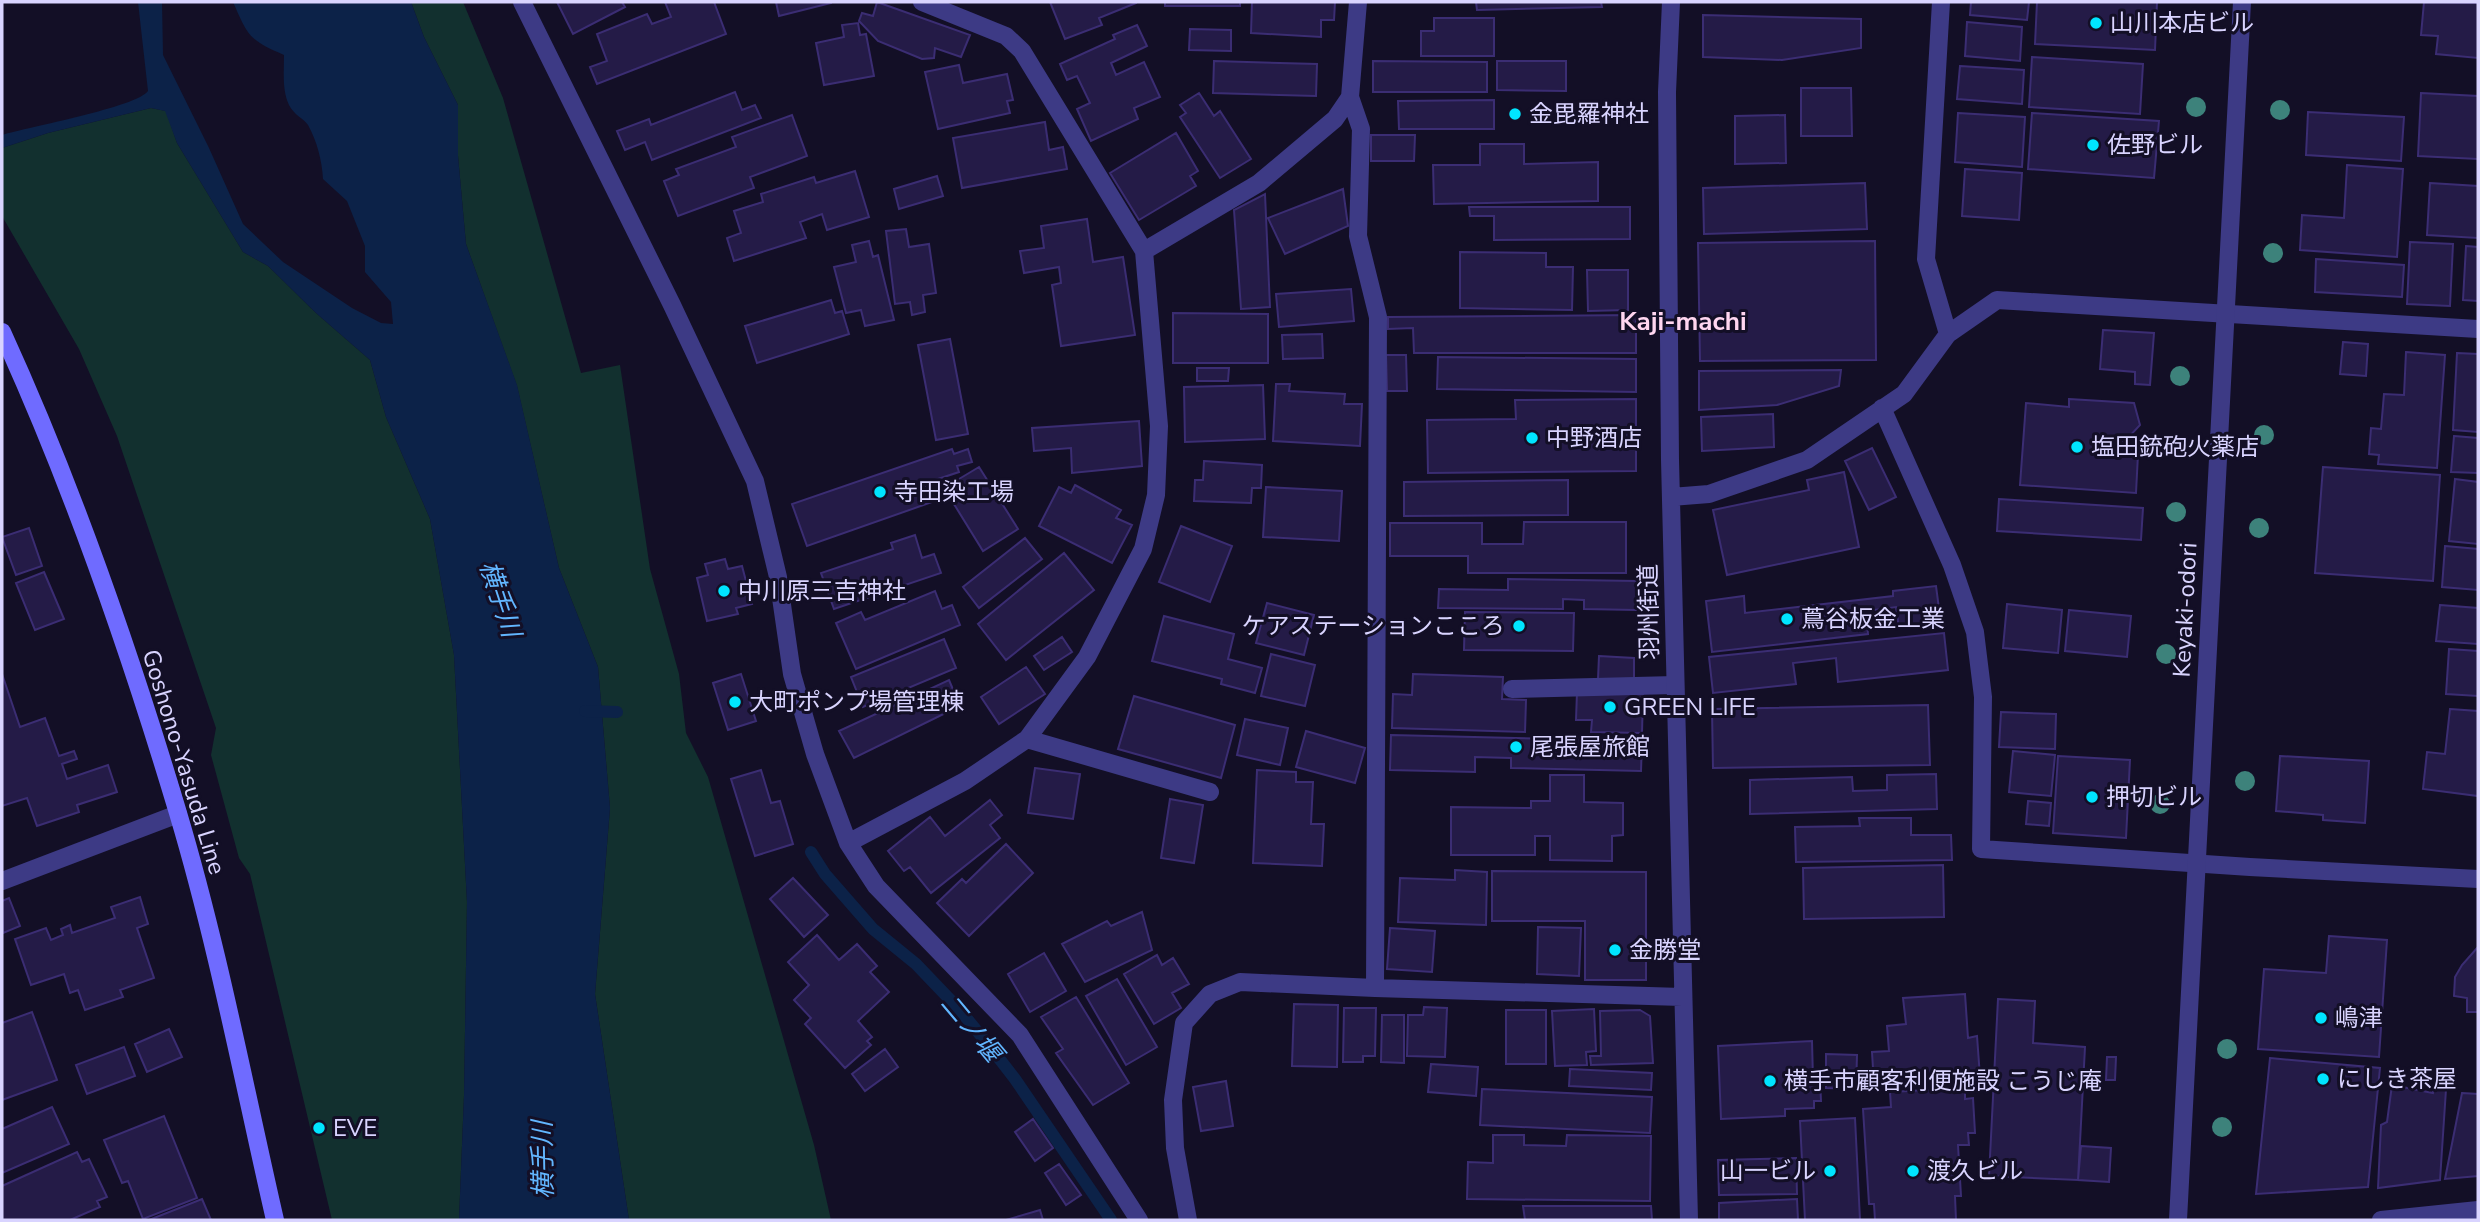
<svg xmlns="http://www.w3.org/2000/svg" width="2480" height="1222" font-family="'Nunito Sans','Noto Sans JP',sans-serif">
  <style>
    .green { fill: #12302f }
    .water { fill: #0c2248 }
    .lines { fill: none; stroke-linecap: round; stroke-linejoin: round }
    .stream { stroke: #0c2248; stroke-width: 12 }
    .building { fill: #241b47; stroke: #3b2d73; stroke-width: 2 }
    .service { stroke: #3d3a85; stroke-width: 18 }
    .minor { stroke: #3d3a85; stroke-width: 18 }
    .tertiary { stroke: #3d3a85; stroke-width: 18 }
    .secondary { stroke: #6f6bff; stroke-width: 18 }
    .tree { fill: #3d827b }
    .poi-dot { fill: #00e5ff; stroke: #130f26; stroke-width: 2.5 }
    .labels { text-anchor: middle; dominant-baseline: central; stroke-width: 6; stroke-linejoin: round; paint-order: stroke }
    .poi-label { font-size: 24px; fill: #d9d4ff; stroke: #130f26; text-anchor: start }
    .street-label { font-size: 24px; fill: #d9d4ff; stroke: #130f26 }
    .neighbourhood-label { font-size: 26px; font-weight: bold; fill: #ffd6f0; stroke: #130f26 }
    .water-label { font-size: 26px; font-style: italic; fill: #62b6ff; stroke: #130f26 }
  </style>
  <rect width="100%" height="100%" fill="#130f26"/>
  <path class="green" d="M411,2H463L503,98L581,373L620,365L650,569L679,674L686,733L708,777L814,1145L831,1220H629L595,994L610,808L598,667L559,568L517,386L466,244L458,156V105L424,37Z
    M151,108L166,111L177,143L243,252L268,266L316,313L370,360L386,417L430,519L454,655L467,902L464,1096L459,1220H332L250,874L239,858L211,755L216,728L117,436L79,349L2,216V148L48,133Z"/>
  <path class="water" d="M138,2H162L163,55L209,148L243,224L283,262L352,308L381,323L393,324L391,302L365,272V246L347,201L323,179C322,161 317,141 308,125C303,118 294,115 289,105C282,90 284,72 284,55C249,40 248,36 233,2H411L424,37L458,105V156L466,244L517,385L559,568L598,667L610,808L595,994L629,1220H459L464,1096L467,902L454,655L430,519L386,417L370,360L316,313L268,266L243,252L177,143L165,111L151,108L48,133L2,148V135C28,127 137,107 148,91Z"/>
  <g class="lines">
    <path class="stream" d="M585,711L617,712
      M811,852L825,874L873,929L916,964L959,1009L991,1048L1015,1079L1111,1220"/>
  </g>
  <path class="building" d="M557,2H622L625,7L573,34Z
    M665,2H714L726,34L597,84L590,67L607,61L597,34L647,14L652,24L671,17Z
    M776,2H831V3L779,16Z
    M877,2L970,35L961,57L935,48L934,58L922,59L878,41L859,21L862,13L873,16Z
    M1050,2H1136V3L1099,18L1102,25L1065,39Z
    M1165,2H1240V6H1165Z
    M1252,2H1335L1334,20H1321V37L1251,33Z
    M1476,2H1601L1602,7L1477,10Z
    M1971,2H2029L2027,20L1970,15Z
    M2037,2H2157L2155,50L2035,44Z
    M2424,2L2478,3V58L2436,54L2438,36L2421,35Z
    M1703,15L1861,19V48L1782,60L1703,57Z
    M1434,18H1494V56H1421V31H1434Z
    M1967,22L2022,27L2020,61L1965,56Z
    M858,23L860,35L866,34L874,76L824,85L816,43L844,37L842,25Z
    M1137,25L1147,46L1111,63L1116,75L1144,62L1160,97L1134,108L1138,119L1091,141L1077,109L1090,103L1077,76L1067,80L1060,64L1115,39L1113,35Z
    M1190,29L1231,30V51L1189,50Z
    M2032,57L2143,64L2140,114L2029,107Z
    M1214,61L1317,64L1316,96L1213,93Z
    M1373,61L1487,62V92H1373Z
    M1497,61H1566V91L1497,90Z
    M959,65L963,83L1007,74L1013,100L1007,101L1010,113L938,129L925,72Z
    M1960,66L2024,70L2022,104L1957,99Z
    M1801,88H1851L1852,136H1801Z
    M735,92L742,110L755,105L761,118L652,160L645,142L625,150L617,131L649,119L651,125Z
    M1199,93L1214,116L1220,111L1251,159L1220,178L1180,117L1186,113L1180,105Z
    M2421,93L2478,96V159L2418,156Z
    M1494,100V129H1399L1398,101Z
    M2308,112L2404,117L2401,161L2306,155Z
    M1958,113L2025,117L2022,167L1955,162Z
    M2032,113L2159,121L2154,178L2028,169Z
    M792,115L807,156L750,177L754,188L678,216L664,181L679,175L676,169L736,147L732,137Z
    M1785,115L1786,163L1735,164V116Z
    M1045,122L1049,150L1063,147L1067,169L962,188L953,138Z
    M1176,133L1198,171L1190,176L1196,186L1139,220L1110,173Z
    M1371,135H1415L1414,161H1371Z
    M1480,144H1524V164L1598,162V201L1434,204L1433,165H1480Z
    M2347,165L2403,169L2397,257L2300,250L2302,215L2344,218Z
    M1965,169L2022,173L2019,220L1962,216Z
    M855,171L869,217L827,230L822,214L800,222L806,238L734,261L727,238L741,233L734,211L763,202L761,194L814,177L816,183Z
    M937,176L943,196L899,209L894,189Z
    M1865,183L1867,229L1704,234L1703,188Z
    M2430,183L2478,186V238L2427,235Z
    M1343,189L1348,226L1285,254L1268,218Z
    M1265,194L1270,307L1241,309L1234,210Z
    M1469,207H1630V239L1494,240V216H1470Z
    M1087,219L1093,262L1123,257L1135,335L1061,346L1052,285L1061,283L1059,267L1024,273L1020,251L1044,248L1041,226Z
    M906,229L909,247L929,244L936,293L923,295L925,312L912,315L910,302L895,304L886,231Z
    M869,241L873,257L878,255L894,320L865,326L861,310L846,313L834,267L856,262L852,245Z
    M1875,241L1876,360L1700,361L1698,243Z
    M2410,242L2453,244L2450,306L2407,304Z
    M2466,246L2478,247V301L2463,300Z
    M1460,252L1546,253V267H1573L1572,310L1460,308Z
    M2316,259L2404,265L2402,297L2315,292Z
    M1587,270H1628V310L1588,311Z
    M1351,289L1354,321L1279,327L1276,294Z
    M831,300L835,313L842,311L849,334L757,363L745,326Z
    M1173,313L1268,314V363H1173Z
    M1636,315V353H1414L1413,328L1388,329V317Z
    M2103,330L2154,333L2150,385L2135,384V372L2100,369Z
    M1322,334L1323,358L1283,359L1282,335Z
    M950,339L968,434L936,440L918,345Z
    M2343,342L2368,344L2366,376L2340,374Z
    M2406,352L2445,355L2437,468L2378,464L2379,455L2369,454L2371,428L2381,429L2384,394L2404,395Z
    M2457,353L2478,354V432L2453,430Z
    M1386,355H1406L1407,391H1387Z
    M1438,357L1636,359V392L1437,389Z
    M1197,368H1229L1228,381H1197Z
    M1841,370L1839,386L1777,405L1699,410V371Z
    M1276,384H1290L1289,391L1345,394L1344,404H1362L1360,446L1273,441Z
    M1263,385L1265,439L1185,442L1184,387Z
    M1636,399V471L1428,473L1427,420L1516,419L1515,400Z
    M2069,399L2134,403L2140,425L2126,440L2138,454L2136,493L2020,485L2026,403L2069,407Z
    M1773,414L1774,447L1702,451L1701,417Z
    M1139,421L1142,466L1072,473L1071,448L1034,451L1032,428Z
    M2454,436L2478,438V473L2451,472Z
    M1872,448L1896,497L1869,510L1845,461Z
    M952,449L954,454L968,449L972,462L957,466L959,472L929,482L935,501L807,546L792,504Z
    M1204,461L1262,465L1261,488H1252L1251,503L1194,501L1195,480H1203Z
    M979,467L1018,529L983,551L944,488Z
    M2323,467L2440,475L2433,581L2315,573Z
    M1844,472L1859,547L1727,575L1713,510L1809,490L1807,480Z
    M2455,479L2478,482V544L2449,541Z
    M1568,480V515L1404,516V482Z
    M1075,485L1121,510L1116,518L1132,525L1112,563L1039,526L1059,487L1071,493Z
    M1266,487L1342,491L1339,541L1263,537Z
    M1999,499L2143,508L2141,540L1997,531Z
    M1524,522H1626V573H1468V556H1390V523H1482V544H1523Z
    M1181,526L1232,546L1210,602L1159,582Z
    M29,528L42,566L16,575L2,537Z
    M915,535L922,558L934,554L941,573L834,609L821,573L893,549L891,543Z
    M1025,538L1042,559L979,608L963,587Z
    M2445,546L2478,549V590L2442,587Z
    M1064,553L1094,590L1006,660L978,624Z
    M725,559L728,569L742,566L752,604L736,608L738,614L707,621L697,578L708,575L705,564Z
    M44,572L64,619L35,630L16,583Z
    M1508,579L1637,581L1636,610L1584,609V600L1563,599V609L1438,608L1439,589L1508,590Z
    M1936,586L1941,624L1899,629L1896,607L1866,611L1868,634L1712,652L1706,601L1744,596L1745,613L1893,596V591Z
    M935,591L942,609L952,605L960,625L856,669L836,623L861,612L865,620Z
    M1267,603L1314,615L1304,655L1256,643Z
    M2007,604L2062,610L2058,653L2003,648Z
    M2440,605L2478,608V644L2436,641Z
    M2069,610L2131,616L2127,657L2065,651Z
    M1465,612L1574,613L1573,651L1464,650Z
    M1164,616L1234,634L1228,659L1262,668L1255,693L1221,684L1222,679L1152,661Z
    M1944,633L1948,670L1838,682L1836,658L1793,663L1796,684L1713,693L1709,657Z
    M1062,637L1072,652L1044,670L1034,656Z
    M944,639L956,668L863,707L851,677Z
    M2449,649L2478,651V696L2446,694Z
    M1271,654L1315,665L1305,706L1261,696Z
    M1599,656L1634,658V680L1598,679Z
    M1026,667L1045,694L999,724L981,697Z
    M2,674L20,727L45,718L59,756L74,751L77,759L62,764L67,779L108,765L117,792L77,805L79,812L37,826L27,798L2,806Z
    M741,674L756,721L728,730L713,683Z
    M1413,674L1503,677L1502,699L1526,700L1525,732L1392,728L1393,694L1412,695Z
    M949,680L960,706L854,758L839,731Z
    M1577,692L1643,694L1642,733L1591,732L1592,720H1576Z
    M1134,696L1235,725L1221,778L1118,749Z
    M1928,705L1930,765L1713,768L1712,709Z
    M2450,709L2478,711V796L2423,789L2427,752L2445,754Z
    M2001,712L2056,714L2055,749L1999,747Z
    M1245,719L1288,728L1280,765L1237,755Z
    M1306,731L1365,748L1355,783L1296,767Z
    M1391,735L1642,741L1641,771L1511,768V758L1475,757V772L1390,770Z
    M2013,751L2055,755L2051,796L2009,792Z
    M2058,756L2130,760L2126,838L2053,833Z
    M2280,756L2369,761L2365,823L2323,820V815L2276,811Z
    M1035,768L1080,774L1073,819L1028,813Z
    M761,770L771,803L780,801L793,844L755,856L731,779Z
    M1257,770L1296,772V782H1313L1311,824H1324L1322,866L1253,863Z
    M1936,774L1937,809L1750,814V780L1852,777L1853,791L1887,790V775Z
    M1550,775H1584V802L1623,803V835L1612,836V861L1550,860V836H1535V855H1451V807L1531,808V801H1550Z
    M1170,799L1203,805L1194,863L1161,858Z
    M990,800L1002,815L990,825L1000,838L931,893L910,867L904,871L888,851L930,817L945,836Z
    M2028,801L2051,803L2049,826L2026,824Z
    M1859,818H1911V835H1951L1952,860L1796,862L1795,827L1860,826Z
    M1006,844L1033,873L969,936L937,903L962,879L966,883Z
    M1943,865L1944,917L1804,919L1803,868Z
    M1455,870L1487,872L1486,925L1398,922L1400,878L1455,880Z
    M1492,871L1646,872V980H1585V921H1492Z
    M793,878L828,915L804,937L770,899Z
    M140,897L148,924L137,928L154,978L120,990L123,997L85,1010L78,990L70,993L64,974L31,985L15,939L46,928L51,940L63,935L61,929L70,925L72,933L115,918L111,907Z
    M9,898L20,926L3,933L2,901Z
    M1142,912L1152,950L1085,982L1062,944L1107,921L1111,926Z
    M1538,927L1581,928L1579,976L1537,974Z
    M1390,928L1435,931L1432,972L1387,969Z
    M817,935L839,960L857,944L877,966L870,972L889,992L858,1021L872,1037L867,1041L871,1045L845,1068L805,1024L811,1018L794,1000L809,985L788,962Z
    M2329,936L2387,940L2379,1057L2258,1049L2264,969L2326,973Z
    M2478,947V1012H2467V998L2454,996L2455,977L2462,965Z
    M1044,953L1066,991L1030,1012L1008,974Z
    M1157,955L1162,965L1173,958L1189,984L1172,993L1181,1008L1154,1024L1124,974Z
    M1117,979L1157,1047L1126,1065L1086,996Z
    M1965,994L1968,1038L1977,1036L1980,1077L1874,1085L1872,1052L1889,1051L1887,1026L1906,1024L1903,998Z
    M1076,997L1129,1083L1093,1105L1056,1053L1063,1049L1041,1017Z
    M1998,999L2035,1001L2033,1043L2085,1047L2078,1180L1989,1176Z
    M1294,1004L1338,1005L1337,1067L1292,1066Z
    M1424,1007L1447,1008L1445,1057L1407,1056L1408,1015H1423Z
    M1344,1008H1376L1375,1056H1363V1062H1343Z
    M1594,1009L1596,1051L1586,1052L1587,1065L1555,1066L1552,1011Z
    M1506,1010H1546V1064H1506Z
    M1640,1010L1650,1016L1653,1063L1591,1065L1590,1056H1601L1600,1011Z
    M32,1012L57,1080L2,1100V1023Z
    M1382,1015H1404V1063L1381,1062Z
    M169,1029L182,1057L147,1072L135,1044Z
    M1812,1041L1813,1079H1820L1821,1101H1814V1108L1785,1109V1116L1721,1119L1718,1046Z
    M124,1047L135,1076L87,1094L76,1065Z
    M885,1049L898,1067L865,1091L852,1074Z
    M1826,1054L1857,1055L1856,1089L1826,1088Z
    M2107,1057H2116L2115,1080H2106Z
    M2270,1058L2380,1068L2368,1187L2256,1194Z
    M1431,1064L1478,1067L1476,1096L1428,1092Z
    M1570,1069L1652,1073L1651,1090L1569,1086Z
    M2437,1072L2447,1074L2440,1180L2378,1188L2381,1125L2387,1122L2392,1085L2433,1093Z
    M1226,1081L1233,1126L1201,1131L1193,1087Z
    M1965,1088V1099L1973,1098L1975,1133H1968L1969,1145H1958L1961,1196H1955L1956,1220H1875L1874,1204H1869L1863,1109L1891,1107L1890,1092Z
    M1482,1089L1652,1097L1650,1133L1480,1125Z
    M2462,1093L2478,1094V1176L2445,1179Z
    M52,1107L69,1144L2,1173V1129Z
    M164,1116L197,1198L143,1219L128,1181L122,1183L104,1140Z
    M1855,1118L1860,1220H1805L1800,1121Z
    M1033,1119L1053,1148L1035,1161L1015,1132Z
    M1493,1135H1524V1145L1566,1146L1567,1135L1651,1136L1650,1201L1467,1199L1468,1162L1493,1163Z
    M2081,1146L2111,1148L2109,1182L2078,1180Z
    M77,1152L82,1162L89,1159L107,1197L97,1201L100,1207L70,1220H2V1186Z
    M1796,1158L1797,1194L1719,1195L1718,1160Z
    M1059,1164L1081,1195L1066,1205L1045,1173Z
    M202,1199L211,1220H149Z
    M1797,1199L1798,1220H1719V1203Z
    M1523,1206H1651L1652,1220H1525Z
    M1040,1210L1043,1220H1006Z"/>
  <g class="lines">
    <path class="service" d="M1512,689L1675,685"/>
    <path class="minor" d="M522,2L672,305L755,481L778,577L792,674L815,754L848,843L876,886L1020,1035L1139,1220
      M1358,2L1350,97L1361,129L1358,236L1378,317L1375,988
      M1671,2L1667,92L1670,460L1689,1220
      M1941,2L1926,259L1948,334
      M1144,251L1259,183L1335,119L1350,97
      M1882,408L1952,565L1975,632L1983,697L1981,849L2250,867L2478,879
      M1671,497L1709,494L1807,460L1904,394L1948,334L1997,300L2478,329
      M1027,739L1210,792
      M848,843L965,781L1027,739L1087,657L1143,549L1156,495L1159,426L1144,251L1022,51L1006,36L922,2
      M2,881L178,814
      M1188,1220L1175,1148L1173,1100L1184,1023L1210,994L1240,982L1375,988L1682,997
      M2381,1220L2478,1210"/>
    <path class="tertiary" d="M2178,1220L2242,2"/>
    <path class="secondary" d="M2,332C73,487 129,649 178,813C218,947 244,1085 275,1220"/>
  </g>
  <g class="tree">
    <circle cx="2196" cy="107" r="10"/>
    <circle cx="2280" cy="110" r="10"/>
    <circle cx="2273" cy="253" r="10"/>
    <circle cx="2180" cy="376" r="10"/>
    <circle cx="2264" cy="435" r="10"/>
    <circle cx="2176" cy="512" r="10"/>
    <circle cx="2259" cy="528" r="10"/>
    <circle cx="2166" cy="654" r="10"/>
    <circle cx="2245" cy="781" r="10"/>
    <circle cx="2160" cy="804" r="10"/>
    <circle cx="2227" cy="1049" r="10"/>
    <circle cx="2222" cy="1127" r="10"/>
  </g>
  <g class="poi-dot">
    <circle cx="2096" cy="23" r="7"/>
    <circle cx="1515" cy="114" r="7"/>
    <circle cx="2093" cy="145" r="7"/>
    <circle cx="1532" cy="438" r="7"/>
    <circle cx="2077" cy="447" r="7"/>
    <circle cx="880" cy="492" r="7"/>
    <circle cx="724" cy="591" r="7"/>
    <circle cx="1787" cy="619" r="7"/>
    <circle cx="1519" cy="626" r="7"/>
    <circle cx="735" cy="702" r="7"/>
    <circle cx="1610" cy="707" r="7"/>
    <circle cx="1516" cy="747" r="7"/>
    <circle cx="2092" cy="797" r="7"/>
    <circle cx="1615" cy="950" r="7"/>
    <circle cx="2321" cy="1018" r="7"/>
    <circle cx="2323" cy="1079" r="7"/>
    <circle cx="1770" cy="1081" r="7"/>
    <circle cx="319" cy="1128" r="7"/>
    <circle cx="1830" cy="1171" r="7"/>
    <circle cx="1913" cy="1171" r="7"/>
  </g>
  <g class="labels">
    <g class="poi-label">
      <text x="2110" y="23">山川本店ビル</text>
      <text x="1529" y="114">金毘羅神社</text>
      <text x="2107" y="145">佐野ビル</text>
      <text x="1546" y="438">中野酒店</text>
      <text x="2091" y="447">塩田銃砲火薬店</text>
      <text x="894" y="492">寺田染工場</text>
      <text x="738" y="591">中川原三吉神社</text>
      <text x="1801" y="619">蔦谷板金工業</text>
      <text x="1505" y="626" text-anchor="end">ケアステーションこころ</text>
      <text x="749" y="702">大町ポンプ場管理棟</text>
      <text x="1624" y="707">GREEN LIFE</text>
      <text x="1530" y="747">尾張屋旅館</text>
      <text x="2106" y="797">押切ビル</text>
      <text x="1629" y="950">金勝堂</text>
      <text x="2335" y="1018">嶋津</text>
      <text x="2337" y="1079">にしき茶屋</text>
      <text x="1784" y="1081">横手市顧客利便施設 こうじ庵</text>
      <text x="333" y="1128">EVE</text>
      <text x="1816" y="1171" text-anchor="end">山一ビル</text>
      <text x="1927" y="1171">渡久ビル</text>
    </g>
    <g class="street-label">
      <text transform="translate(2185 610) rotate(-87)">Keyaki-odori</text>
      <text transform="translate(1649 612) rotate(-91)">羽州街道</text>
      <text transform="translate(184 762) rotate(73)">Goshono-Yasuda Line</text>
    </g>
    <g class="neighbourhood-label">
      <text x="1683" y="321">Kaji-machi</text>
    </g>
    <g class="water-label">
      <text transform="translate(500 599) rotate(72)">横手川</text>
      <text transform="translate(971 1028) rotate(50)">二ノ堰</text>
      <text transform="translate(543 1160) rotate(-91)">横手川</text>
    </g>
  </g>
  <rect width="2480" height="1222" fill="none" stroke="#d9d4ff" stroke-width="7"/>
</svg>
